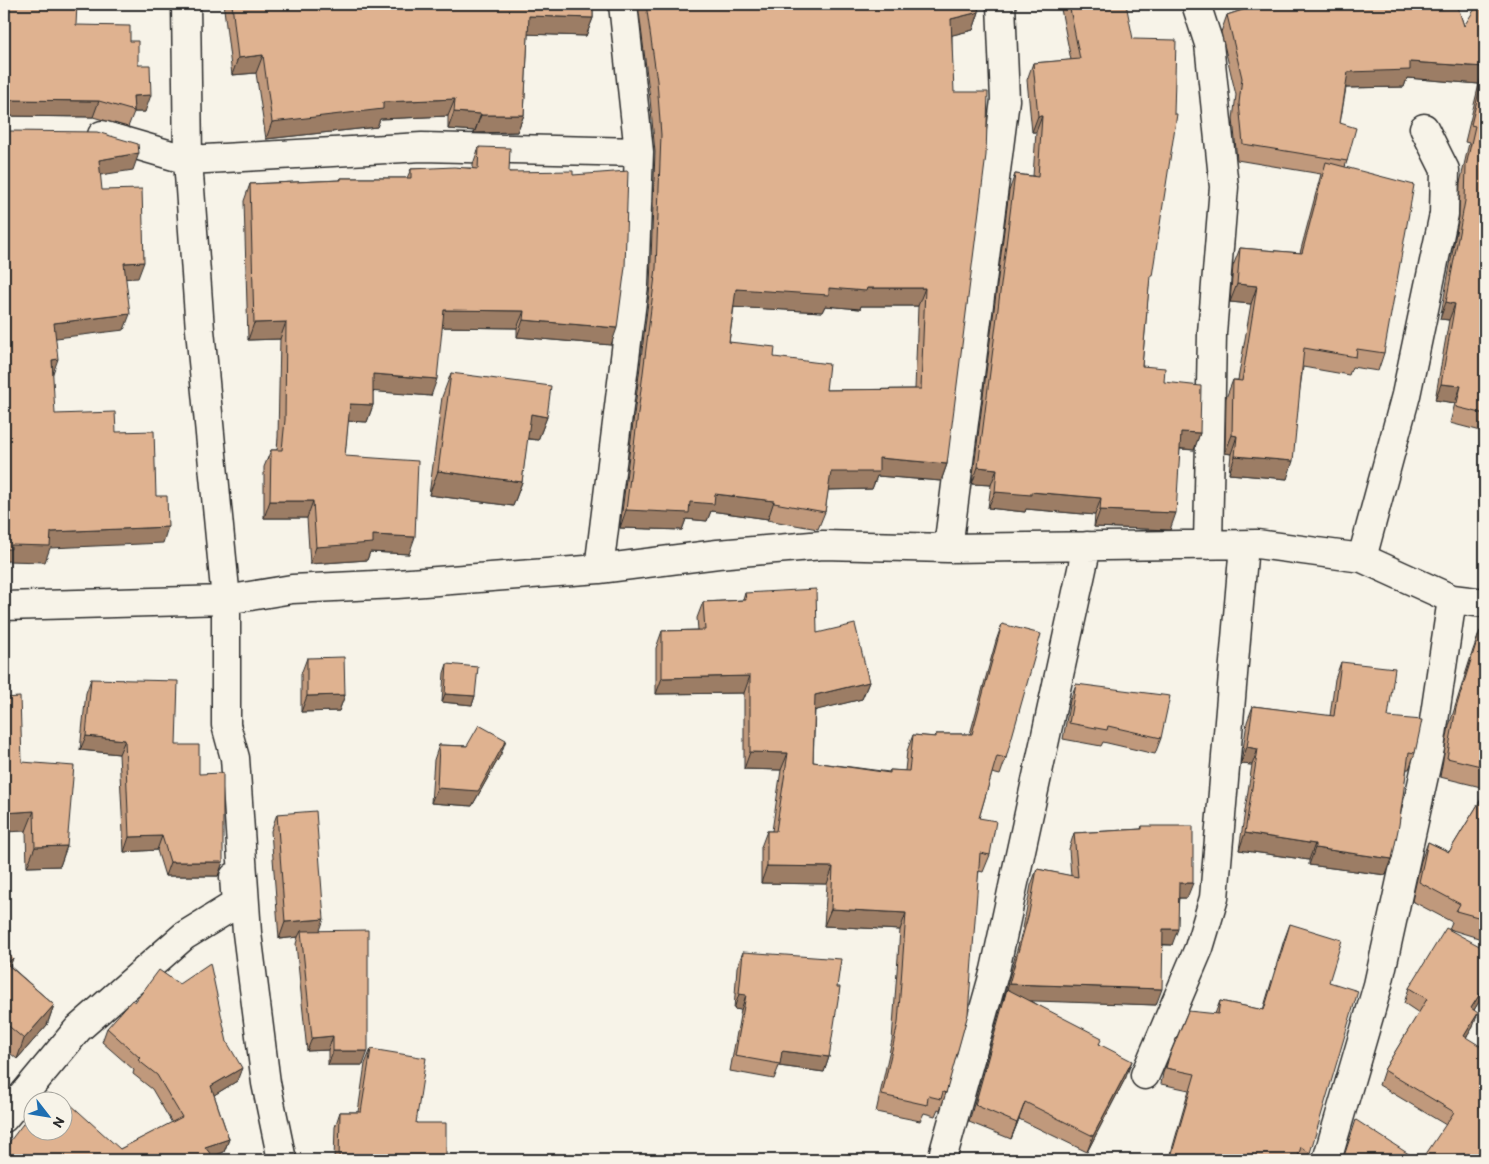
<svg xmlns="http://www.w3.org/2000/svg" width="1489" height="1164" font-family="Itim,sans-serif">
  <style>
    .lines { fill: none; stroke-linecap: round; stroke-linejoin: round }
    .minor-casing { stroke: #2b2b2b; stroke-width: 31 }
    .minor { stroke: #f7f3e8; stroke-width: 28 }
    .wall { fill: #c0997c; stroke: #2b2b2b; fill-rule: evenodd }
    .shaded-wall { fill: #9c7d65; stroke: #2b2b2b }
    .building { fill: #dfb290; stroke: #2b2b2b; fill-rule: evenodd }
  </style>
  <rect width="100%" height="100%" fill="#f7f3e8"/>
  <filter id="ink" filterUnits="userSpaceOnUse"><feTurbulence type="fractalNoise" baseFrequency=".02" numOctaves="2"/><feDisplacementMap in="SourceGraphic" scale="10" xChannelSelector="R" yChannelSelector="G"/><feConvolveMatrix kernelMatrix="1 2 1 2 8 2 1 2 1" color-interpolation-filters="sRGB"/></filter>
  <g filter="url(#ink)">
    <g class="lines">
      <g class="minor-casing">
        <path id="minor" d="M186,4L188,160L200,330L226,600V725L235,758L247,933L266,1083L282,1160
          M1196,4L1209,44L1224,187L1212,333L1208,545
          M102,135L188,160L422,147L639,152
          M948,548L1005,100L1001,4
          M1362,558L1406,395L1444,214L1445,170L1424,128
          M599,569L634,285L639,152L623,4
          M4,606L226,600L292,589L397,584L599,569L718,554L823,545L948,548L1257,544L1362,558L1452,599L1485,603
          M1145,1075L1199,948L1214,898L1244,545
          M4,1118L78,1029L184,936L236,904L234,877
          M944,1152L995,970L1087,546
          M1327,1160L1378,985L1430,748L1452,599"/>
      </g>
      <use href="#minor" class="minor"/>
    </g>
    <path class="wall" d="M226,4H593V18L586,36L528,34L524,115L517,132L474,133L475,131L448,129V116L380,119L377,127L266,139L256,73L232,75L224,9Z
      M638,4H977L979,12L973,30L952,35L947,464L941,481L877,476L872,489L828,490L825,512L818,529L767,520L768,519L711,511L707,521L686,519L682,530L620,528L650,286L655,152L650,99ZM825,306L860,309L861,306H918L915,389L826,390L774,357L729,342L734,307L822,312Z
      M1060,4H1126L1149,285L1142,366L1164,382L1200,433L1194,450L1180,449L1170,530L1094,527L1095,515L1026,509L1025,512L988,508L991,485L972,484L1009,191L1015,174L1033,176L1036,132H1032L1027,80L1033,63L1071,60Z
      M1244,4H1457L1464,26L1485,4V419L1481,431L1450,423L1455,403L1435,400L1449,320L1440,319L1459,217L1460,183L1469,143L1465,142L1479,84L1407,78L1404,87L1346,88L1340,123L1347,161L1345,167L1384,353L1378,371L1352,367L1349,375L1303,367L1287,479L1229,474L1231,454L1225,453L1226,398L1233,380H1238L1251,304L1230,302L1233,266L1240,248L1300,253L1321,174L1237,160L1233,119L1236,95L1221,32L1227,15L1245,9Z
      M76,25L130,41L138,65L145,112H134L128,127L93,117L4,116Z
      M479,147L509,172L573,175L611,345L517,337V328L442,327L431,396L373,391V405L367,422L348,421L345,456L409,554L370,552L367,560L310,564L307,518H264V467L271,450H277L278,437L280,339L248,340L244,201L250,184L340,180L341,178H407L411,169L473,168V164Z
      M451,373L547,417L538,440L527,439L522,482L513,506L429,495L442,397Z
      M745,593L817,633L869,682L862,699L815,710L813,762L889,772L890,770L905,771L907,751L913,735L935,737L936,734H970L996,641L1002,624L1006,758L1000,775L992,773L979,818L990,855L983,872L979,871L946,1093L940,1110L938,1109L935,1116L924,1113L920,1121L876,1112L892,1040L900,930L824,926L827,884L761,883V847L767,831H772L781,770L744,769V693L656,694V648L662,631L698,630L697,618L703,602L743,600Z
      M1480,631L1485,632V788L1440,777L1449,726L1473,650Z
      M307,658L345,695L339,711L301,712V674Z
      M1341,662L1388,717L1415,753L1409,769H1407L1386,875L1309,865V860L1239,850L1252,765L1241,764L1247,722L1253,706L1330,716L1335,679Z
      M447,664L475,696L472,705L442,702L444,673Z
      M91,679L176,745L199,774L223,862L218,876H165L157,850L124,852L119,754L80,750L86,693Z
      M1076,684L1161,738L1155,754L1103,742L1101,746L1063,739L1070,700Z
      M439,745L467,746L501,754L472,806L431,803L434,760Z
      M22,762L67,846L60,866L27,867L26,831Z
      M1485,793V940L1449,929L1452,922L1412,901L1421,861L1428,842L1449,852Z
      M277,814L319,930L363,1065H328V1050L307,1051L296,944L298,937L279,939L271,831Z
      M1142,826L1187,898H1179L1172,945H1163L1156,1005L1030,1000L1100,1044L1126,1077L1087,1152L1019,1119L1011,1139L969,1122L1023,928L1031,885L1037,869L1071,876L1069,849L1074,833L1141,829Z
      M1290,924L1329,982L1310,1153L1307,1160H1169L1189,1090L1161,1084L1163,1073L1169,1057L1215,1014L1220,1001L1263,1010L1284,940Z
      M4,949L13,958L10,966L54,1005L47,1025L17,1059L4,1048Z
      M1485,949V992L1474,1010L1473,1027L1466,1038L1485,1160L1446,1125L1379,1085L1384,1070L1419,1013L1404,1003L1409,988Z
      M743,952L837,987L829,1057L824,1072L779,1066L774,1079L730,1071L741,1010L734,1009L737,967Z
      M135,1002L227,1042L237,1081L214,1095L229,1139L224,1152L212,1157L215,1160H4V1149L32,1132L120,1149L172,1123L152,1089L133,1074L134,1070L102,1042L107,1028Z
      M371,1049L416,1123L446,1160H334L335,1127L340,1112H358L365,1064Z"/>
    <path class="shaded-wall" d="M979,12L973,30L945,37L951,19Z
      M529,16L593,18L586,36L522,34Z
      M263,55L256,73L232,75L238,58Z
      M1410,62L1485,67L1479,84L1407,78L1404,87L1342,88L1348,72Z
      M151,95L145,112H134L133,96Z
      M455,99L448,116L380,119L377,127L266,139L272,122L383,102Z
      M10,100L99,101L93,117L4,116V102Z
      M454,112L481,114L475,131L448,129Z
      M481,115H524L517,132L474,133Z
      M1038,116H1042L1036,132H1032Z
      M139,153L133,170L94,176L99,160Z
      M144,262L138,278L118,279L124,263Z
      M1237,284L1257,286L1251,304L1230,302Z
      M829,288H925L918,306H861L860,309L825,306L822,312L730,307L736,289Z
      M1446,302L1455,304L1449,320L1440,319Z
      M444,310L524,311L517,328L437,327Z
      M130,314L124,330L48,339L54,323Z
      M523,320L617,328L611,345L517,337Z
      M286,322L280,339L248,340L254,323Z
      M58,359L52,376V360Z
      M373,374L437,379L431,396L367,391Z
      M1441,384L1461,386L1455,403L1435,400Z
      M350,404L373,405L367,422L344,421Z
      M531,414L547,417L538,440L522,438Z
      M1181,432L1200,433L1194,450L1175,448Z
      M1232,435L1237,436L1231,454L1225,453Z
      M1235,456L1293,461L1287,479L1229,474Z
      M879,458L947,464L941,481L877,476L872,489L825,490L831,472Z
      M978,467L997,469L991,485L972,484Z
      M438,471L522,482L513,506L429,495Z
      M995,492H1031L1101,498L1095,515L1026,509L1025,512L988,508Z
      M715,494L774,501L768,519L711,511L707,521L686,519L682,530L620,528L626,510L690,502Z
      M270,501H313L307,518H264Z
      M1100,510L1176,513L1170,530L1094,527Z
      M168,527L163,543L50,548L45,562L7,561L5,566H4V549L11,545L51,532Z
      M373,535L415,537L409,554L370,552L367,560L310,564L316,547Z
      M750,676L744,693L656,694L662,678Z
      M869,682L862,699L809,712L815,695Z
      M445,694L475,696L472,705L442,702Z
      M345,695L339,711L301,712L307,696Z
      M86,736L125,740L119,754L80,750Z
      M506,740L501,754L472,806L431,803L437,788Z
      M1247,747L1258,749L1252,765L1241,764Z
      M750,752L788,753L781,770L744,769Z
      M34,811L26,831L4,832V813Z
      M1245,833L1315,844L1309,860L1239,850Z
      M162,836L157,850L124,852L129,837Z
      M67,846L60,866L27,867L35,847Z
      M1315,848L1392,859L1386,875L1309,865Z
      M170,862H223L218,876H165Z
      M767,866L833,867L827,884L761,883Z
      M1179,883H1193L1187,898H1174Z
      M831,909L906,913L900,930L824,926Z
      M324,919L318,936L301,931L298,937L279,939L285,922Z
      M1163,929H1178L1172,945L1158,944Z
      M13,958L6,978L7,964Z
      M1009,984L1162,989L1156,1005L1004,1000L1007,989L1003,1000Z
      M1485,986V992L1466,1023L1471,1008Z
      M739,994L746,995L741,1010L734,1009Z
      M54,1005L47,1025L17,1059L24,1039Z
      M1478,1013L1473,1027L1458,1051L1464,1036Z
      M333,1036L328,1050L307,1051L312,1038Z
      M333,1051H368L363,1065H328Z
      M782,1051L829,1057L824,1072L779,1066Z
      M1132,1061L1126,1077L1087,1152L1093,1136Z
      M242,1068L237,1081L206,1100L211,1086Z
      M1025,1102L1019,1119L1011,1139L1017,1123Z
      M229,1139L224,1152L203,1160L205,1147Z"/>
    <path class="building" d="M4,4H77L76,25L130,26V41H138V65H150L151,95L133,96L134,111L99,101L10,100L4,102Z
      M232,4H593V18L529,16L524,115H481V114L454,112L455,99L383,102V109L272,122L263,55L238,58Z
      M646,4H977L979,12L951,19L954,92H988L986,155L947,464L879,458V472H831L825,512L774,503V501L715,494L714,504L690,502L689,513L626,510L656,268L661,135L657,81ZM829,288L866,291L867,288H925L921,389L826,390L829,364L774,357L775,347L729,342L736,289L829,295Z
      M1069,4H1126L1133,39L1176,40L1174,114H1177L1152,276H1150L1142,366L1165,368L1164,382L1201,386L1200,433L1181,432L1176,513L1100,510L1101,498L1031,492V495L995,492L997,469L978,467L1015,174L1038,177L1042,116H1038L1033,63L1080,59Z
      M1254,4H1457L1464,26L1478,4H1485V414L1456,407L1461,386L1441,384L1455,304L1446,302L1465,201L1466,166L1475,126L1471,125L1485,67L1410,62V70L1348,72L1340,123L1356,128L1347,161L1243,144L1239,103L1242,78L1227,15L1255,6Z
      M4,130L9,131L97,132L138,144L139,153L99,160L102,190L142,189L144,262L124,263L130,314L54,323L58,359L52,360L55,414L115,412L116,432L154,431L156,496H167L168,527L51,532L50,546L11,545V549H4Z
      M479,147L510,148L509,172L573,171V175L628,171L625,267L617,328L523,320L524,311L444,310L437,379L373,374V405L350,404L345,456L418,461L415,537L373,535V543L316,547L313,501H270L271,450H282L285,420L286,322L254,323L250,184L341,180V178H411V169L454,167L478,169Z
      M1326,162L1414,185L1384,353L1357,349L1356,357L1304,348L1293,461L1235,456L1237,436L1232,435L1233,380L1242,381L1257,286L1237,284L1240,248L1302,253Z
      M451,373L551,386L547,417L531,414L522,482L438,471Z
      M816,589L817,633L855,624L869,682L815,695L813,762L890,773V770L909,771L913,735L936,737V734H972L1002,624L1041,634L1006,758L997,756L979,818L996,821L990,855L980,853L968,1014L946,1093L943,1092L941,1099L928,1096L927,1105L882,1095L898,1023L906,913L831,909L833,867L767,866V831H776L788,753L750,752V676L662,678V631L705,630L703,602L746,600L745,593Z
      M1480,631L1485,632V767L1447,758L1456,708Z
      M344,657L345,695L307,696V658Z
      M1341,662L1395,668L1388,717L1422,720L1415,753L1409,752L1399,825L1392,859L1315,848V844L1245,833L1258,749L1247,747L1253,706L1334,716Z
      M447,664L478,667L475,696L445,694Z
      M91,679L178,681L176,745H199V774L223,773V862H170L162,836L129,837L125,740L86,736Z
      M1076,684L1170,696L1161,738L1108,726L1107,730L1069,723Z
      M20,697L22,762L74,766L67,846L35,847L34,811L4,813V698Z
      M479,725L506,740L480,788L478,791L437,788L439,745L467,746Z
      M1485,793V919L1456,911L1460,904L1419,882L1428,842L1449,852Z
      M316,811L324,919L285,922L277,814Z
      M1142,826H1193V883H1179L1178,929H1163L1162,989L1009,984L1029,913L1037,869L1078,877L1074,833L1142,829Z
      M1290,924L1342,940L1329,982L1358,991L1310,1153L1301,1147L1297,1160H1170L1195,1074L1166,1068L1169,1057L1188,1011L1218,1014L1220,1001L1264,1010Z
      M1446,928L1485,949V986L1471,1008L1478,1013L1464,1036L1485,1049V1160H1422L1454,1112L1384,1070L1427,999L1409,988Z
      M368,930V1051H333V1036L312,1038L301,931Z
      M4,949L13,958L7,964L54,1005L24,1039L4,1022Z
      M743,952L841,959L837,987H840L829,1057L782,1051L780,1064L735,1056L746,995L739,994Z
      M210,963L227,1042L242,1068L211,1086L229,1139L205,1147L215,1160H12L4,1154V1149L32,1112V1132H62V1110L69,1103L120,1149L182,1117L157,1075L138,1060L140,1058L107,1028L132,1000L135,1002L159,970L179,984Z
      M1007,989L1102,1038L1099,1044L1132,1061L1093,1136L1025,1102L1017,1123L975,1105Z
      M371,1049L426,1058L416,1123H446V1160H339L340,1112H361Z
      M1356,1120L1418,1160H1330H1337L1344,1156Z"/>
  </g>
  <rect width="1489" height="1164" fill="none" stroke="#f7f3e8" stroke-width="20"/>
  <rect x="10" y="10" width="1469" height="1144" fill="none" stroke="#2b2b2b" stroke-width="2" filter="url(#ink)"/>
  <g transform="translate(48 1116) rotate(121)"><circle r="24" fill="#f7f3e8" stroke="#a5a39c"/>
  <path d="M0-4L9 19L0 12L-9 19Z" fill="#1f6fb2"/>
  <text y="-8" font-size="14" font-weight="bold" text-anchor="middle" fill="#2b2b2b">N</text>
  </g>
</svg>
